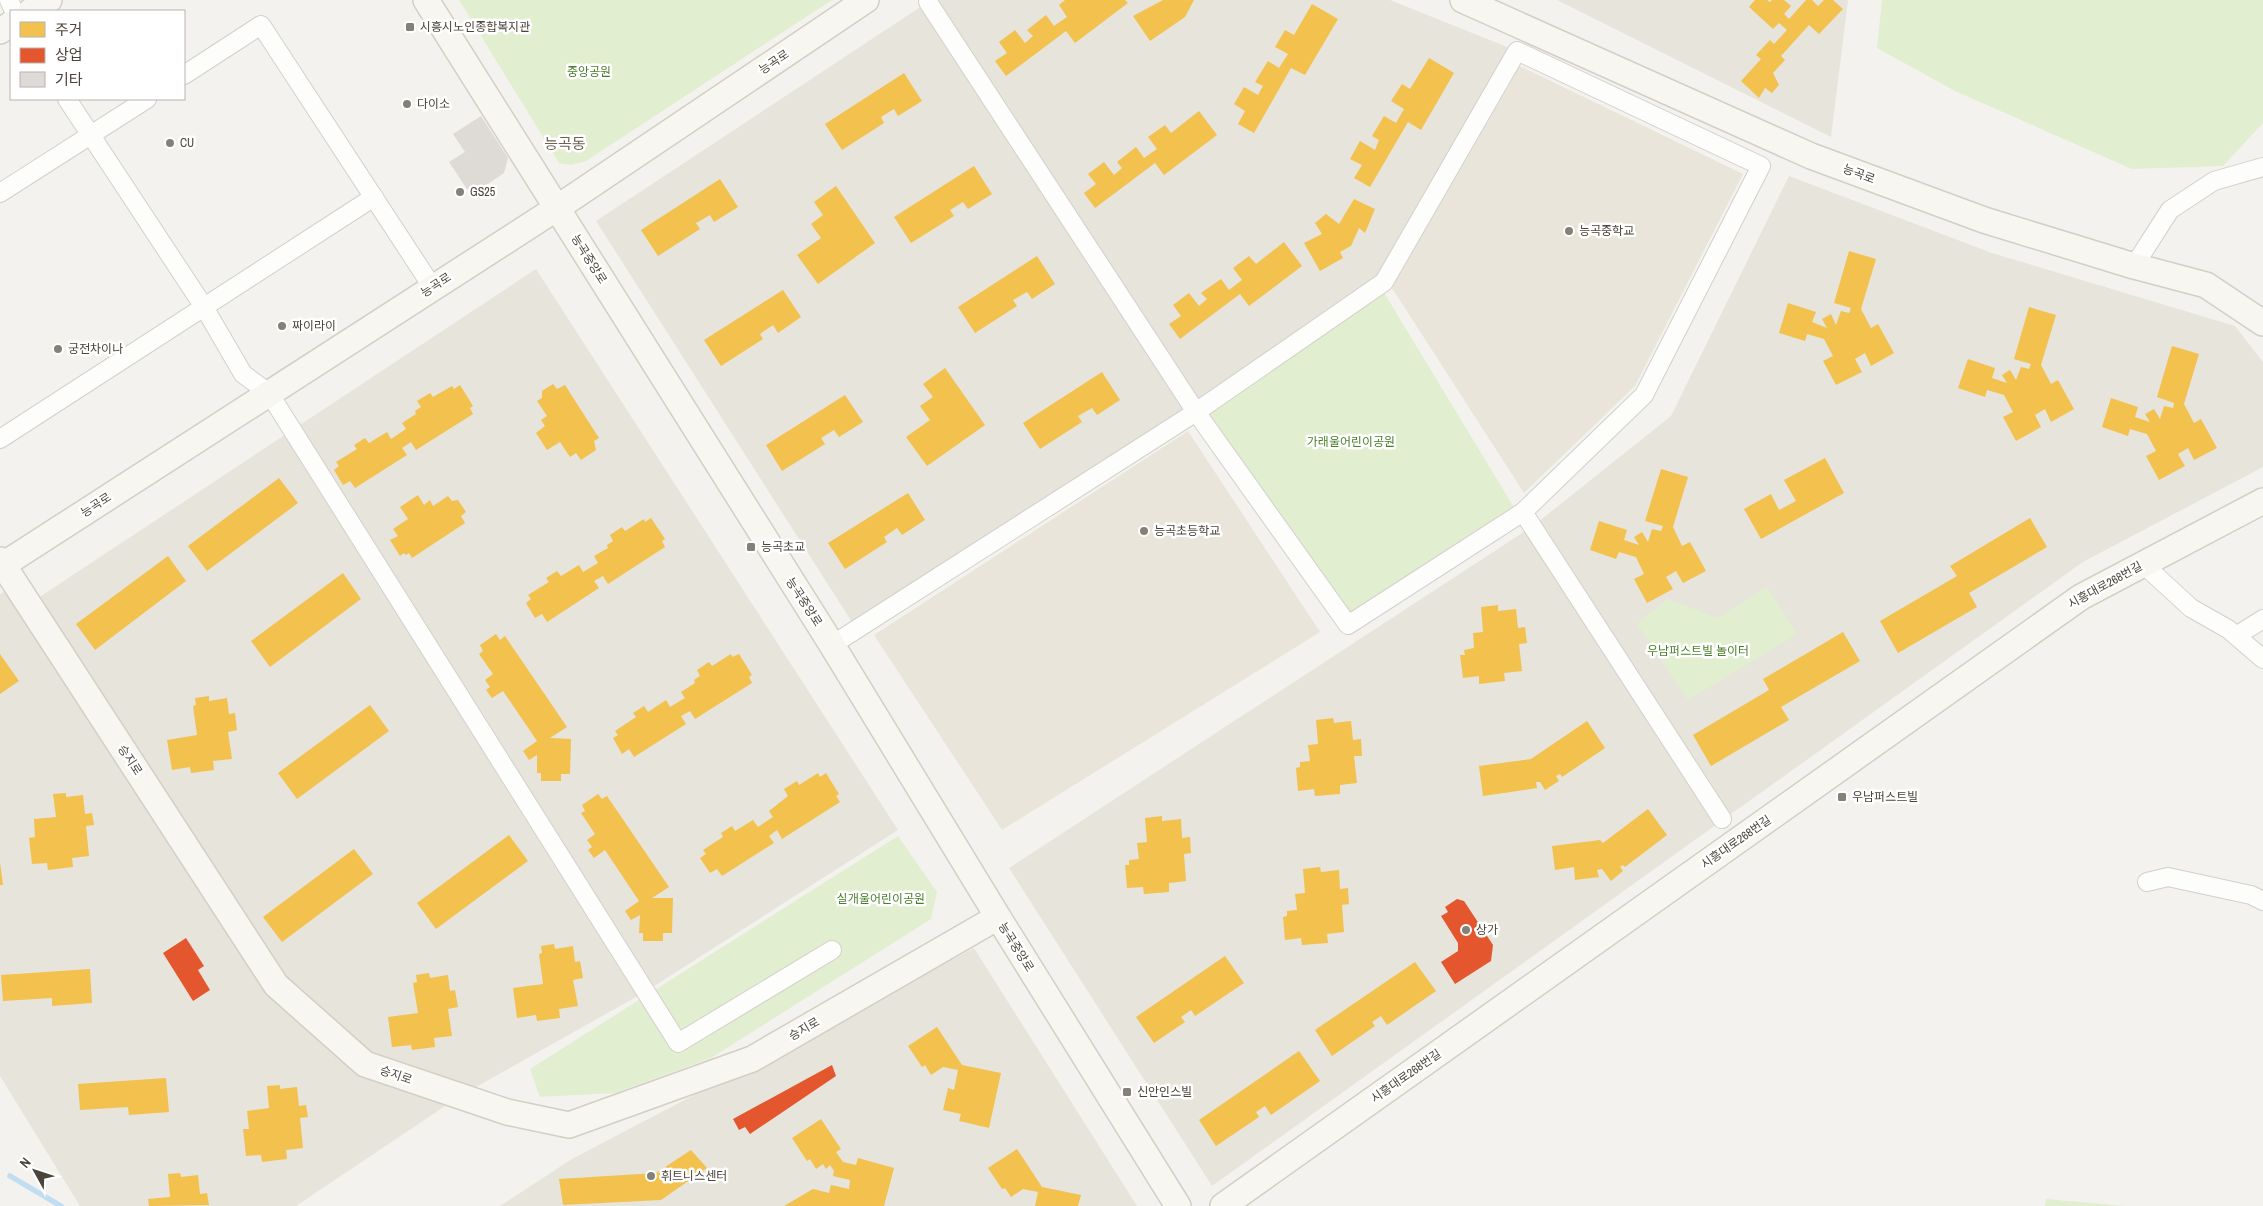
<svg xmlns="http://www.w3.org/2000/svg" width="2263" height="1206" font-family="'Archivo Narrow','Noto Sans KR',sans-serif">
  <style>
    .residential { fill: #e7e4dc }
    .education { fill: #eae5da }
    .green { fill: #e1eecf }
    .homes { fill: #f2c14e }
    .shops { fill: #e4572e }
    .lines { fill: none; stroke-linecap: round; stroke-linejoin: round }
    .stream { stroke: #c0ddf1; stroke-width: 5.5 }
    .building { fill: #dedbd6 }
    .street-casing { stroke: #d2d0cb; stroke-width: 20 }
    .secondary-casing { stroke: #d3cfc5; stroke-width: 28 }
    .street { stroke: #fdfdfc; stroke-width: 18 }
    .secondary { stroke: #f7f6f1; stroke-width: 25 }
    .poi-dot { fill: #868178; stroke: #fff; stroke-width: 2 }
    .labels { text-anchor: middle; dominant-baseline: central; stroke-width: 5; stroke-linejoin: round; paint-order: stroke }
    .poi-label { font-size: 12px; fill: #4b4439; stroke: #fff; text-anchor: start }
    .street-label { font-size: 12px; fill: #4b4439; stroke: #fff }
    .park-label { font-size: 12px; fill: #4a7f2a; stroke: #fff }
    .quarter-label { font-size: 15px; fill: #6e6250; stroke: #fff }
  </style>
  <rect width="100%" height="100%" fill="#f4f2ee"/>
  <path class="residential" d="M931,0H1390L1517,51L1384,282L857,630L596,221Z
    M1557,0H1848L1831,137Z
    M1789,176L1992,253L2235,326L2263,362V467L2083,562L1212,1186L1009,868L1533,526L1671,416Z
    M536,269L898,830L645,992L460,1096L296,1206H80L0,1076V594L16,585L29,604Z
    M974,948L1137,1206H500L572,1159Z"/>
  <path class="education" d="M1520,66L1743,174L1635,386L1524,493L1392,288Z
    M1188,431L1320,632L1002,830L874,635Z"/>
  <path class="green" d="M459,0H832L586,161L571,165L559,163Z
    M1882,0H2263V123L2223,166L2132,169L1955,91L1877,48Z
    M1383,291L1515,509L1346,620L1205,415Z
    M1767,587L1797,634L1688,700L1637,624L1667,599L1718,618Z
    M898,836L937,892L931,919L711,1058L615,1093L540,1097L530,1069Z
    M2046,1199L2125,1206H2045Z"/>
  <path class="homes" d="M1065,0H1125L1128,3L1075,43L1066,31L1006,76L995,61L1007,53L999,42L1015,30L1025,43L1033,36L1027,30L1046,15L1054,26L1067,17L1059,5Z
    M1163,0H1194L1185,17L1150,41L1133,16Z
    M1755,0H1767L1770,2L1772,0H1784L1791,6L1784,14L1789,19L1806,0H1812L1818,6L1824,0H1833L1843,9L1819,34L1809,25L1781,56L1785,60L1773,73L1779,85L1772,93L1765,88L1759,98L1741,81L1761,59L1756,55L1770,40L1774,44L1787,30L1779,23L1773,29L1749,7Z
    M1312,4L1338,19L1305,75L1291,68L1254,133L1238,124L1245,111L1234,104L1244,87L1258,95L1263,86L1255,82L1268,61L1279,68L1288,54L1275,47L1285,30L1294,35Z
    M1429,58L1454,73L1421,130L1408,122L1370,187L1354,178L1362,165L1350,159L1360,141L1375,150L1379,140L1372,136L1384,116L1396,123L1404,109L1391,101L1402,84L1410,89Z
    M904,73L922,101L898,116L894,109L881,117L884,123L842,150L825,124Z
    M1199,111L1217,135L1164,175L1155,163L1095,208L1084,193L1096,184L1088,174L1104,162L1114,175L1122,168L1117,162L1136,147L1144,158L1157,149L1148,137L1165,125L1171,133Z
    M974,166L992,194L968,209L963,202L950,210L954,216L911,243L894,217Z
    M720,179L738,207L714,222L710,215L696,223L700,229L658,256L641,230Z
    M836,186L875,243L818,284L797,255L821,238L811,224L823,215L814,202Z
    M1354,199L1375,209L1365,233L1359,228L1351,246L1340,252L1343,258L1320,271L1304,243L1322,234L1315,223L1326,214L1339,224Z
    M1284,242L1302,266L1249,306L1240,294L1180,339L1169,324L1181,316L1173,305L1189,293L1199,306L1207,299L1201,293L1221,279L1229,290L1242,280L1233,268L1249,256L1256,264Z
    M1849,251L1876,259L1861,309L1871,328L1878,324L1894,353L1871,366L1865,353L1855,359L1862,372L1836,385L1823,361L1833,356L1824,339L1807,334L1805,341L1779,333L1788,303L1816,312L1812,322L1827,328L1822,319L1831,314L1836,325L1841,311L1849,313L1851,308L1834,303Z
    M1037,256L1055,284L1032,299L1027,292L1013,300L1017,306L975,333L958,307Z
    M783,290L801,317L778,333L773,325L760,334L763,339L721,366L704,340Z
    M2029,307L2056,315L2041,365L2051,384L2058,380L2074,409L2051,422L2045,409L2035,415L2041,427L2016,441L2003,417L2013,412L2004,395L1987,390L1985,397L1958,388L1968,359L1995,368L1992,378L2007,383L2002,375L2010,370L2016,380L2021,367L2029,369L2031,364L2014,359Z
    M2172,346L2199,354L2184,404L2194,423L2201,419L2217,448L2194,460L2188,448L2178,454L2185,466L2159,480L2146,456L2156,451L2147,434L2130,429L2128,436L2102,427L2111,398L2138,407L2135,417L2150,422L2145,414L2154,409L2160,419L2164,406L2173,408L2174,403L2157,397Z
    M945,368L985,425L927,466L906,437L930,420L920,406L933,397L923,384Z
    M1102,372L1120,400L1097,415L1092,408L1078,416L1082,422L1040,449L1023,423Z
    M553,384L557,389L565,385L599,438L594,441L596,450L581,460L576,453L570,457L560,442L547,450L536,433L545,426L541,420L547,416L537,401L542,398V391Z
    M460,385L473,406L470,408L473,414L416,450L411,442L402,448L407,455L355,488L350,481L343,485L334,470L339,466L336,462L357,449L354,445L365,438L369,443L387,432L391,439L406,429L402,423L416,414L415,411L421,407L417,401L430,393L433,397L452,386L454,389Z
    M845,395L863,422L839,437L834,430L821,438L825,444L782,471L766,445Z
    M1825,458L1844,493L1761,539L1744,509L1771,494L1779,510L1796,501L1784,480Z
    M1661,469L1688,477L1673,527L1682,546L1690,542L1706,571L1683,583L1676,571L1666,577L1673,589L1647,603L1634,579L1644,574L1636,557L1619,552L1616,559L1590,550L1599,521L1627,530L1624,540L1639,545L1634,537L1642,532L1648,542L1652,529L1661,531L1663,526L1645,521Z
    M279,478L298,503L207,571L188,546Z
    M908,493L925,520L902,535L897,528L884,537L887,542L845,569L828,543Z
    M418,495L424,505L430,500L433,506L448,496L452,501L458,500L466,512L461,516L465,523L412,558L409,553L406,555L404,553L400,556L390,540L398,536L393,529L408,519L400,507Z
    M651,518L665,539L662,541L665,547L608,584L603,576L594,581L599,588L547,622L542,614L535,618L526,603L531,599L528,595L549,582L546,578L557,571L561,576L579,565L583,572L598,563L594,556L608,548L607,545L613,541L610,535L622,527L625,531L644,519L645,522Z
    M2030,518L2047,547L1969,593L1977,607L1898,653L1880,621L1957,576L1950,566Z
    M168,556L186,581L95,650L76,624Z
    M343,573L361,599L270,667L251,641Z
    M1498,605V611L1516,609L1518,628L1525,627L1527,643L1519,644L1522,671L1504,673L1505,681L1479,684V676L1463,678L1460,655H1465L1464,650L1474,648L1473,633L1483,632L1481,607Z
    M1843,632L1860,661L1781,707L1789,720L1711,766L1693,735L1769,690L1763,679Z
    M496,634L500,640L505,636L567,727L550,738L571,739L570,774H561V781H541V773H537V755L529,760L523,751L537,741L503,691L492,698L486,690L490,687L485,680L493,674L479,654L483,651L480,645Z
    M0,654L19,681L0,694Z
    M731,654L732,657L739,654L752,675L749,677L752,683L695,719L690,711L681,716L686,724L634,757L629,749L622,754L613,738L618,735L615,731L636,717L633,713L644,706L648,712L666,700L670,707L685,698L681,692L695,683L694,680L700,676L697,670L709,662L712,666Z
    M209,696V701L227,698L229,714L235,713L237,730L228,732L232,759L213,761L214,770L191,773L190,767L172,770L167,740L197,735L193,706L196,705L195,698Z
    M370,705L389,731L297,799L278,773Z
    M1333,718L1334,723L1351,721L1353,740L1361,739L1362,756H1354L1357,783L1340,785V794L1315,796L1314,789L1298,791L1296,768L1300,767V762L1310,761L1308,745L1318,744L1316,720Z
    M1587,721L1605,748L1562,777L1560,774L1556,776L1559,781L1545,790L1540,782H1536L1537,788L1483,796L1479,766L1531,759Z
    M818,773L820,777L826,773L839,794L836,796L840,802L782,839L777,830L769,836L774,843L722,876L717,869L710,873L700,858L706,854L703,850L723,837L721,833L732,826L735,831L753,820L758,827L773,817L769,811L788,796L784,789L797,781L799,785Z
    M66,793V797L83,795L85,814L92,813L94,825L86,826L89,856L72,858L73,867L48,870L47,863L32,864L29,838L35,837L34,819L56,817L53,794Z
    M598,794L602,799L607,796L669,887L652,898H673L672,933H663V941H643V933H639L640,915L631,920L625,911L639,901L605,850L594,858L588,850L592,847L587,840L595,834L581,813L585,811L582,805Z
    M1648,809L1667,835L1625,867L1623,865L1620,867L1623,871L1611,881L1602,869L1597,870L1599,877L1575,880L1574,867L1555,870L1552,846L1600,840L1603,843Z
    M1162,816V821L1181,819L1182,838L1190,837L1191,853L1184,854L1186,881L1169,883V892L1144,894L1143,887L1127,888L1125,865H1129V860L1139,859L1137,843L1147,842L1145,818Z
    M509,835L528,861L436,929L417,903Z
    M354,849L373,874L282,942L263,917Z
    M0,862L3,885H0Z
    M1320,867L1321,872L1339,870L1340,889L1348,888L1349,904L1342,905L1344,932L1327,934L1328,943L1302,945L1301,938L1285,940L1283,917L1287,916V911L1297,910L1295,894L1305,893L1303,869Z
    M554,944L555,949L573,946L575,962L580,961L583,978L573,980L578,1006L559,1009L560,1018L537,1021L536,1015L517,1018L513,988L543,984L539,954L542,953L541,946Z
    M1225,956L1244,983L1195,1016L1191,1010L1181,1017L1185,1022L1154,1043L1136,1017Z
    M1415,962L1436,991L1387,1025L1381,1016L1372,1022L1375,1026L1332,1056L1315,1030Z
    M90,969L92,1003L52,1006V998L3,1001L1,975Z
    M429,973L430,978L448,975L450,991L455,990L458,1007L448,1009L452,1036L434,1038L435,1047L412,1050L411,1045L392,1047L388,1017L418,1013L413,983L417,982L416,975Z
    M937,1027L962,1065L1001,1073L989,1128L959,1121L961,1114L943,1110L948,1088L954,1090L958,1070L943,1067L931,1075L925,1065L922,1067L908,1046Z
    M1299,1051L1320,1081L1271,1115L1265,1106L1256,1112L1259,1117L1216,1146L1199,1120Z
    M166,1078L169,1112L129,1115L128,1107L80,1110L78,1084Z
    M280,1085V1089L297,1087L299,1106L306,1105L308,1117L300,1118L303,1148L286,1150L287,1159L262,1162L261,1155L246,1156L243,1129H249L247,1111L269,1108L267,1086Z
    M821,1119L841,1149L836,1152L843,1162L856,1165L858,1158L894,1168L884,1206H784L813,1189L829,1193L831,1185L849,1189L850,1180L833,1176L834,1171L830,1165L826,1169L823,1164L816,1169L810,1159L807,1161L792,1138Z
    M1017,1149L1042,1187L1081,1195L1078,1206H1035L1038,1192L1023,1189L1011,1197L1005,1188L1002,1189L988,1168Z
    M691,1150L707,1168L661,1200L563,1205L559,1179L656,1173Z
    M180,1173L181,1177L198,1175L200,1194L207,1193L209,1205L149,1206L148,1199L170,1197L168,1174Z"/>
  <path class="shops" d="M1457,899L1464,901L1493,945L1491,961L1455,984L1441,962L1458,951V943L1441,916L1448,912L1445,907Z
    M186,938L204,966L198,970L210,990L193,1001L163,953Z
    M832,1065L836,1076L750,1134L745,1127L739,1130L733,1119Z"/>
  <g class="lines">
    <path class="stream" d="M10,1176L61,1206"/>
  </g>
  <path class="building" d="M481,116L508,158L504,173L479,190L467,189L449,162L465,152L453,134Z"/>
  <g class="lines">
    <g class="street-casing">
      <path id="street" d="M9,0L14,11
        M928,2L1196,412L1348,625L1523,512L1722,819
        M184,75L261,25L433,288
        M67,99L204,307L243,374L269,393L678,1043L832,950
        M0,193L147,99
        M2134,266L2170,210L2214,181L2263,167
        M0,439L374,197
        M2143,564L2191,608L2228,629L2263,659
        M2236,636L2263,619
        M832,645L1196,412L1384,282L1517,51L1761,166L1644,395L1523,512
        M2147,882L2168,877L2251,895L2263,901"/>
    </g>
    <g class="secondary-casing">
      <path id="secondary" d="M426,0L832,645L998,917L1178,1206
        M1463,0L1811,156L1984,220L2134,266L2206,285L2263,323
        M31,11L49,0
        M0,31L11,24
        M0,560L276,985L365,1064L507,1112L569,1125L752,1059L998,917
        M3,565L557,208L866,0
        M1223,1206L2081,597L2263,501"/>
    </g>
    <use href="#street" class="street"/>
    <use href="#secondary" class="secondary"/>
  </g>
  <g class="poi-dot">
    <rect x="405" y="22" width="10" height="10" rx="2.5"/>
    <circle cx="407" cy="104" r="5"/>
    <circle cx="170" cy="143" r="5"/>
    <circle cx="460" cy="192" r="5"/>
    <circle cx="1569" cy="231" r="5"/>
    <circle cx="282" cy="326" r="5"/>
    <circle cx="58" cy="349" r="5"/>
    <circle cx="1144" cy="531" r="5"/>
    <rect x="746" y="542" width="10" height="10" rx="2.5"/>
    <rect x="1837" y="792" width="10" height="10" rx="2.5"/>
    <circle cx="1466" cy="930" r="5"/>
    <rect x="1122" y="1087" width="10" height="10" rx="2.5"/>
    <circle cx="651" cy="1176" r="5"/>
  </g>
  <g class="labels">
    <g class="poi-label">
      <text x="420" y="27">시흥시노인종합복지관</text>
      <text x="417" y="104">다이소</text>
      <text x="180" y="143">CU</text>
      <text x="470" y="192">GS25</text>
      <text x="1579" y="231">능곡중학교</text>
      <text x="292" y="326">짜이라이</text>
      <text x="68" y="349">궁전차이나</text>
      <text x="1154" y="531">능곡초등학교</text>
      <text x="761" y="547">능곡초교</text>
      <text x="1852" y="797">우남퍼스트빌</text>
      <text x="1476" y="930">상가</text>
      <text x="1137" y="1092">신안인스빌</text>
      <text x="661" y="1176">휘트니스센터</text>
    </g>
    <g class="street-label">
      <text transform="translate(774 62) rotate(-34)">능곡로</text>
      <text transform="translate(1859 174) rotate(20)">능곡로</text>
      <text transform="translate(589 259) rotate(58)">능곡중앙로</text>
      <text transform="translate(436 285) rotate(-33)">능곡로</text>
      <text transform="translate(96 505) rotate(-33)">능곡로</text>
      <text transform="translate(2105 585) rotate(-29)">시흥대로268번길</text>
      <text transform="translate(804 602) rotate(57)">능곡중앙로</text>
      <text transform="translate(130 760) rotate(57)">승지로</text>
      <text transform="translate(1736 842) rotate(-35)">시흥대로268번길</text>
      <text transform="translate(1016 947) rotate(58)">능곡중앙로</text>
      <text transform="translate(804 1029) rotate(-30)">승지로</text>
      <text transform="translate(396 1075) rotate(19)">승지로</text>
      <text transform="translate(1406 1076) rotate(-35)">시흥대로268번길</text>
    </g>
    <g class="park-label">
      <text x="589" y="72">중앙공원</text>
      <text x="1351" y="442">가래울어린이공원</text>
      <text x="1698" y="651">우남퍼스트빌 놀이터</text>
      <text x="881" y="899">실개울어린이공원</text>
    </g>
    <g class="quarter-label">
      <text x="565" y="143">능곡동</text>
    </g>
  </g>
  <rect x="10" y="10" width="175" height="90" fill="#ffffff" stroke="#b7b4b0"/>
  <rect x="20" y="22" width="25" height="15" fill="#f2c14e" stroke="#b7b4b0"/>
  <text x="55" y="35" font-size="15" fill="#4b4439">주거</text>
  <rect x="20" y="48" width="25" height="15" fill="#e4572e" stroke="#b7b4b0"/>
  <text x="55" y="60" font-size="15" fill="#4b4439">상업</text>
  <rect x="20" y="72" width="25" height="15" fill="#dedbd6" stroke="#b7b4b0"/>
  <text x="55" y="85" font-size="15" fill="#4b4439">기타</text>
  <g transform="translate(35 1171) rotate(310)" stroke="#ffffff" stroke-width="4" paint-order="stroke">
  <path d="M0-4L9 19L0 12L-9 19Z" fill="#4b4439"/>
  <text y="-8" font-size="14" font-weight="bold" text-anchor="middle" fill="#4b4439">N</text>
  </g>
</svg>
